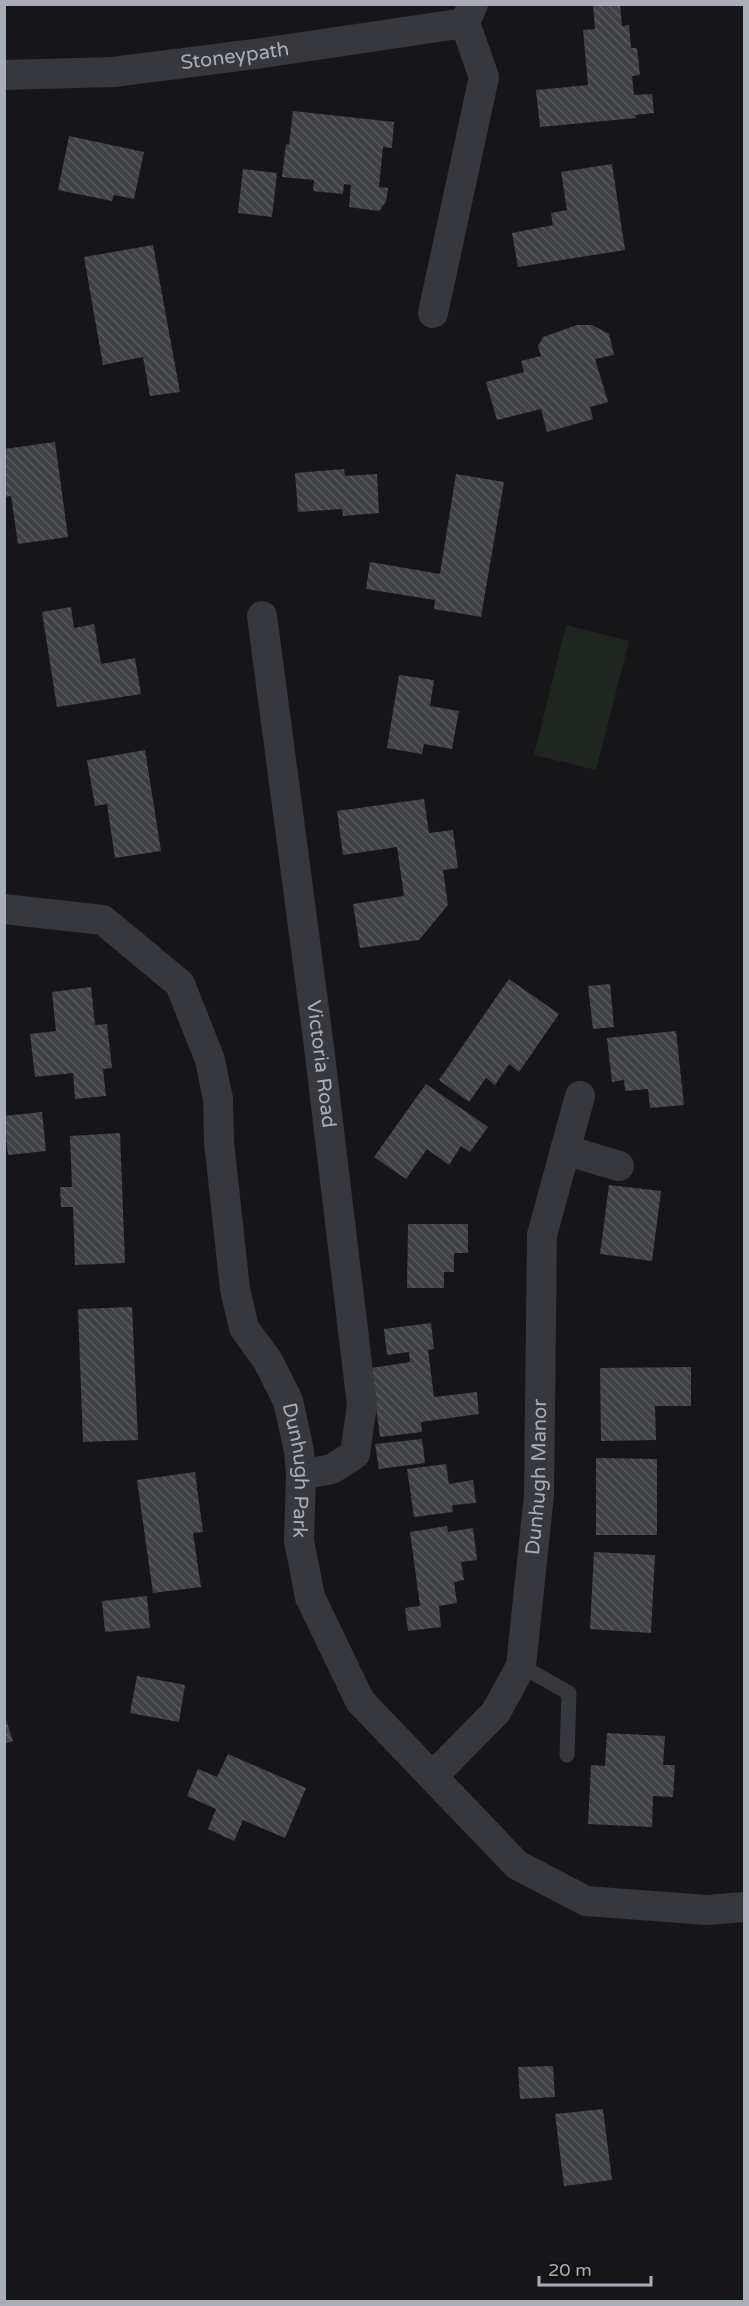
<svg xmlns="http://www.w3.org/2000/svg" width="749" height="2306" font-family="'Varela Round',sans-serif">
  <style>
    .pitch { fill: #1e261f }
    .building { fill: url(#building-back-hatch) }
    .lines { fill: none; stroke-linecap: round; stroke-linejoin: round }
    .lane { stroke: #37383d; stroke-width: 15 }
    .street { stroke: #37383d; stroke-width: 30 }
    .labels { text-anchor: middle; dominant-baseline: central; stroke-width: 4.5; stroke-linejoin: round; paint-order: stroke }
    .street-label { font-size: 20px; fill: #a8adb8; stroke: #111113 }
  </style>
  <defs>
    <pattern id="building-back-hatch" width="6" height="6" patternUnits="userSpaceOnUse" patternTransform="scale(1.5)"><rect width="6" height="6" fill="#404145"/><path d="M-1 5l2 2M0 0l6 6M5-1l2 2" fill="none" stroke="#595a5e"/></pattern>
  </defs>
  <rect width="100%" height="100%" fill="#161618"/>
  <path class="pitch" d="M566,625L629,641L596,770L534,755Z"/>
  <path class="building" d="M593,4H620L622,26L629,25L631,48H637L640,75L632,76L634,95L652,94L654,113L635,115L636,118L540,127L536,90L588,85L583,30L595,29Z
    M293,111L394,122L392,148L383,147L379,187L388,188L386,202L379,211L349,207L351,185L344,184L343,194L313,191L314,180L282,177L286,144L289,145Z
    M69,136L144,152L134,199L114,195L112,201L58,190Z
    M612,164L625,250L518,267L512,233L553,225L551,213L567,210L561,172Z
    M243,169L277,173L272,217L238,213Z
    M153,245L180,392L150,396L143,357L103,365L84,257Z
    M577,325H592L609,334L614,355L595,359L608,402L590,407L593,419L547,432L541,409L497,420L486,382L524,372L521,361L541,356L538,346L543,337Z
    M55,442L68,537L18,544L11,496L4,497V449Z
    M344,469L345,476L377,474L379,513L343,516L342,509L298,512L295,473Z
    M456,474L504,482L481,617L434,609L435,600L366,589L370,562L440,574Z
    M71,607L74,628L94,624L101,664L135,658L141,694L57,707L42,612Z
    M399,675L434,680L430,706L459,711L452,749L424,744L422,754L387,748Z
    M145,750L161,851L115,858L107,804L95,806L87,760Z
    M424,799L429,833L453,830L458,868L443,870L448,905L419,940L360,948L353,904L404,896L397,847L343,855L337,811Z
    M509,979L559,1014L519,1072L509,1064L495,1085L486,1078L469,1102L439,1080Z
    M610,984L614,1027L593,1029L588,986Z
    M91,987L95,1025L107,1024L112,1068L103,1069L106,1096L75,1099L73,1073L35,1077L30,1034L56,1031L52,992Z
    M676,1031L684,1105L650,1108L648,1089L625,1091L624,1080L612,1082L607,1038Z
    M426,1084L488,1127L470,1152L461,1146L449,1165L427,1149L406,1179L374,1157Z
    M42,1112L46,1151L8,1155L4,1116Z
    M120,1133L125,1263L75,1265L73,1207H61L60,1187H72L70,1136Z
    M609,1185L661,1191L652,1261L600,1254Z
    M408,1224H468V1253H454V1272H444V1288H407Z
    M132,1307L138,1440L83,1442L78,1309Z
    M431,1323L434,1349L428,1350L434,1397L477,1392L479,1414L421,1422L422,1432L380,1437L371,1368L410,1362L409,1352L387,1355L384,1329Z
    M691,1367V1406H655L656,1440L601,1441L600,1368Z
    M422,1439L425,1463L379,1469L375,1444Z
    M596,1458L657,1459V1535H596Z
    M446,1464L449,1484L473,1480L476,1503L452,1505L453,1512L414,1517L407,1469Z
    M195,1472L203,1532L193,1533L201,1587L153,1593L137,1480Z
    M447,1526L448,1532L473,1528L477,1560L461,1562L464,1580L454,1582L457,1603L439,1606L441,1627L408,1631L405,1608L420,1606L410,1532Z
    M594,1552L655,1555L651,1633L590,1629Z
    M147,1596L150,1628L105,1632L102,1601Z
    M137,1676L185,1685L179,1722L130,1713Z
    M5,1717L13,1741L4,1744V1718Z
    M607,1733L665,1736L663,1765H675L673,1797L653,1796L652,1827L588,1824L591,1765L605,1766Z
    M228,1754L306,1788L285,1838L243,1820L234,1841L208,1829L216,1809L187,1796L198,1769L217,1777Z
    M553,2066L555,2097L520,2099L518,2067Z
    M603,2109L612,2180L564,2186L555,2114Z"/>
  <g class="lines">
    <path class="lane" d="M521,1666L569,1693L567,1755"/>
    <g class="street">
      <path id="s1" d="M4,75L113,72L255,54L465,23L473,4"/>
      <path d="M433,313L484,77L465,23"/>
      <path id="s2" d="M262,616L319,1047L362,1405L355,1454L332,1469L301,1475"/>
      <path id="s3" d="M4,909L103,920L180,984L210,1060L218,1099L219,1142L235,1289L244,1328L268,1361L288,1401L299,1451L301,1475L299,1541L310,1597L360,1701L517,1865L586,1901L707,1910L744,1907"/>
      <path d="M565,1150L619,1166"/>
      <path id="s4" d="M433,1776L496,1712L521,1666L539,1495L542,1235L580,1096"/>
    </g>
  </g>
  <g class="labels">
    <g class="street-label">
      <text stroke="none"><textPath href="#s1" startOffset="232">Stoneypath</textPath></text>
      <text stroke="none"><textPath href="#s2" startOffset="452">Victoria Road</textPath></text>
      <text stroke="none"><textPath href="#s3" startOffset="708">Dunhugh Park</textPath></text>
      <text stroke="none"><textPath href="#s4" startOffset="332">Dunhugh Manor</textPath></text>
    </g>
  </g>
  <rect width="749" height="2306" fill="none" stroke="#a8adb8" stroke-width="12"/>
  <path d="M539 2276v9h112v-9" fill="none" stroke="#a8adb8" stroke-width="3"/>
  <text x="548" y="2276" font-size="18" fill="#a8adb8" stroke="#111113" stroke-width="4.5" paint-order="stroke">20 m</text>
</svg>
